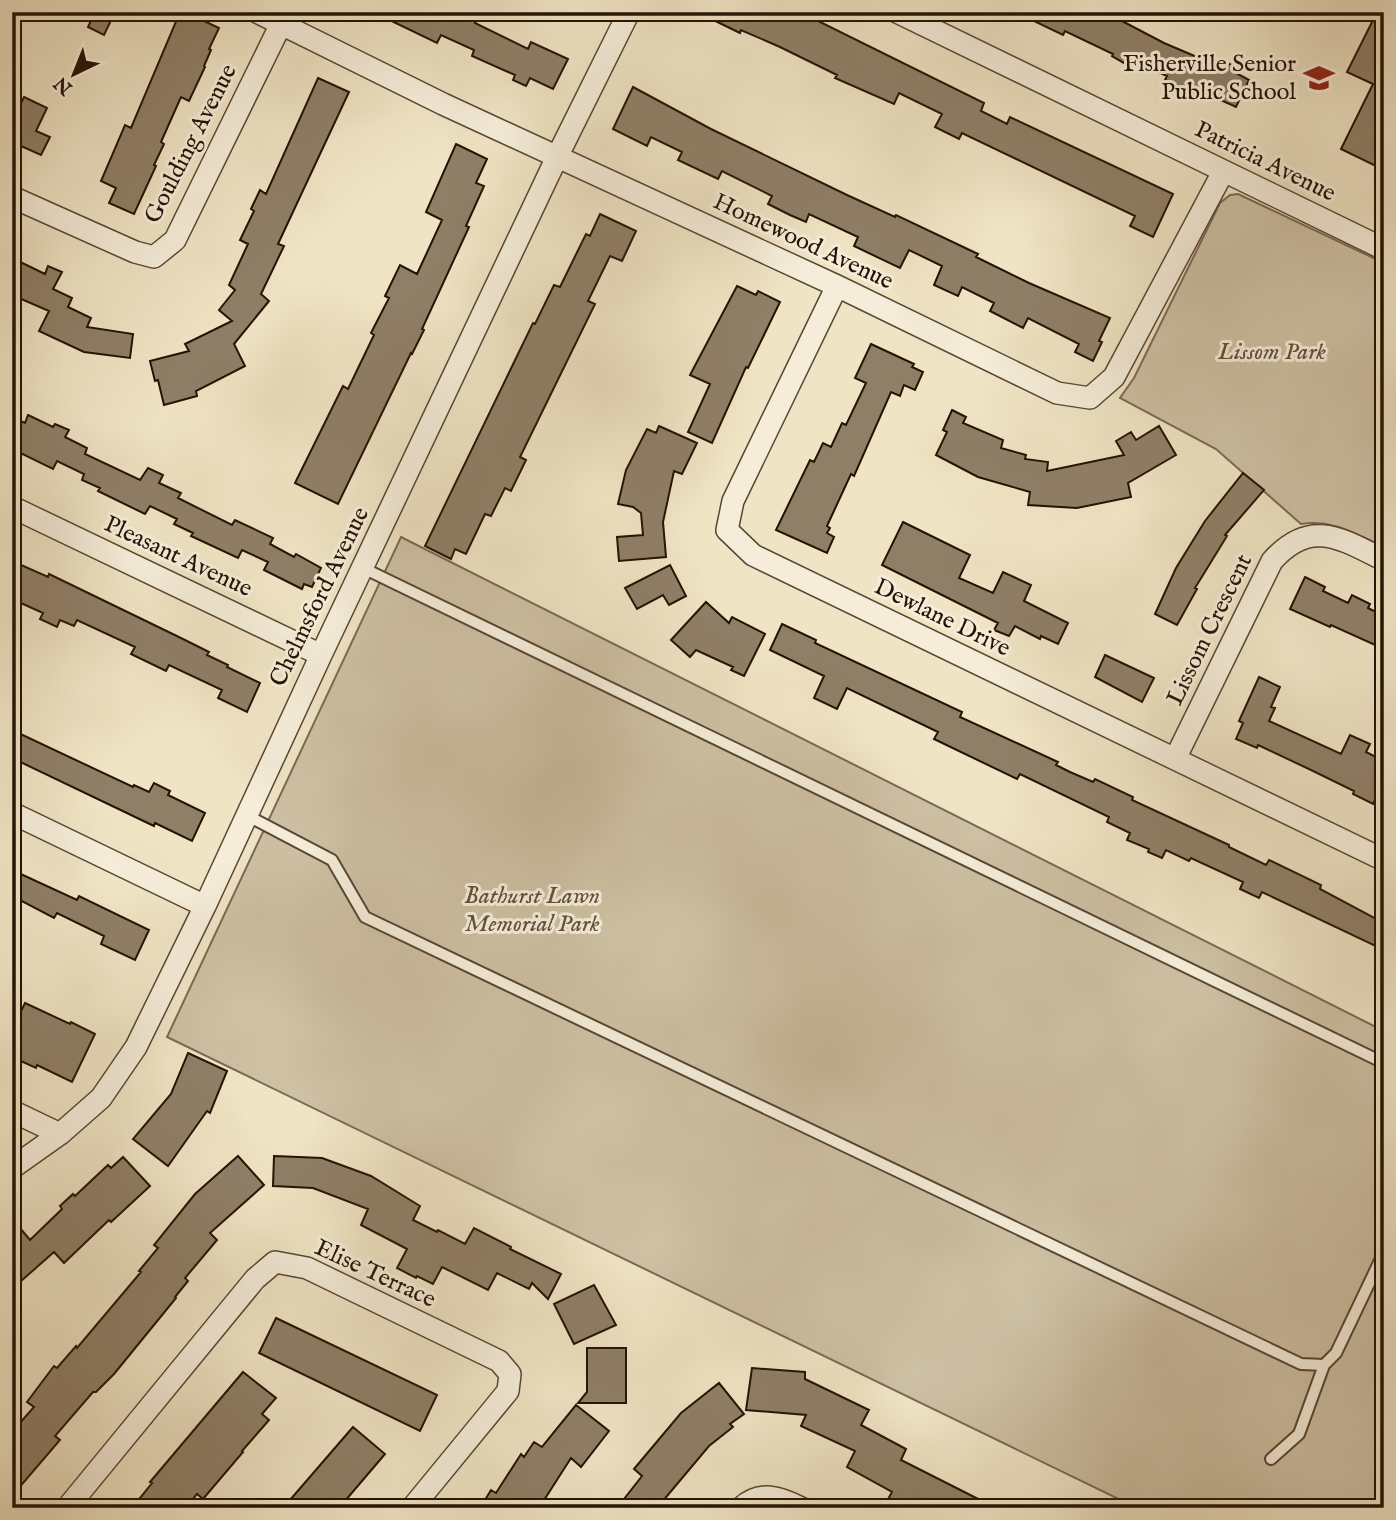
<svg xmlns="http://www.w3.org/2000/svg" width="1396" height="1520" font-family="'IM FELL English',serif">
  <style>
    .green { fill: #cdc0a3; stroke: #7a6953; stroke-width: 2 }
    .building { fill: #8f7f67; stroke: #261203; stroke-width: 2 }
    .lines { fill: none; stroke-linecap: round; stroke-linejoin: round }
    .service-casing { stroke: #584633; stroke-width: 14 }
    .minor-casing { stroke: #584633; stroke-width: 24 }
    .service { stroke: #f5edd9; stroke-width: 10 }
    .minor { stroke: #f5edd9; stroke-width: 21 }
    .labels { text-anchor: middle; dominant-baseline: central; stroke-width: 6; stroke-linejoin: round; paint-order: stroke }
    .poi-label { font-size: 24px; fill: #261203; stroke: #f5edd9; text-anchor: end }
    .street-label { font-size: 24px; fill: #261203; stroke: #f5edd9 }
    .park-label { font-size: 24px; font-style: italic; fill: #604f3b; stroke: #f5edd9 }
  </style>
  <rect width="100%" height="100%" fill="#efe4c4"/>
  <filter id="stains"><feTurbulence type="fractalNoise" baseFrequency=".00286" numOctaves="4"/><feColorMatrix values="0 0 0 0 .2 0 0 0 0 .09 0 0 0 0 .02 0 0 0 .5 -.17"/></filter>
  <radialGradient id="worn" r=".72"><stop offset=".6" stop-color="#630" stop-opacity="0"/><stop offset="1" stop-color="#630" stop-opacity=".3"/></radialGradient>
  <path class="green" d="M1238,194L1384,263V547C1355,534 1334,519 1301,524L1216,449L1120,398L1134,378L1220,203L1230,195Z
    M401,537L1384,1031V1508H1137L167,1037Z"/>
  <path class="building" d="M95,12H115L104,35L88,27Z
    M180,12H185L219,28L209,49L211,50L204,66L205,67L189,101L181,97L161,142L164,144L154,165L156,166L134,214L109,203L116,188L101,181L125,125L131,128Z
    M373,12H470L478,16L475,23L528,49L531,42L568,59L553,89L530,78L526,86L513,80L515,75L472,56L474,50L441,35L437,43Z
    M697,12H800L984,103L981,111L1007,124L1010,117L1173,194L1153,237L1130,226L1135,216L962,133L959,139L935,127L942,114L899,93L894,104L835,78L837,75L780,47L741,30L740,33Z
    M1015,12H1105L1164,43L1204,60L1206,57L1224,65L1225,62L1238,68L1236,73L1249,80L1236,107L1212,96L1209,101L1165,80L1167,76L1127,57L1124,63L1112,56L1113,54L1065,31L1063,35Z
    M1377,12H1384V170L1341,149L1373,84L1347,72Z
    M318,78L349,92L278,244L284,246L261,294L269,301L234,344L245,366L196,391L197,396L164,405L158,380L155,381L150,361L189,351L185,344L232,321L219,310L235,290L229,285L248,244L240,240L254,211L251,209L260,190L266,194Z
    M633,87L711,129L847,195L895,217L896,215L978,254L976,257L1029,283L1110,318L1099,341L1102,342L1093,361L1075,352L1079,344L1028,318L1023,328L990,311L994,303L962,287L958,296L934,285L942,266L909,250L900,268L854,246L858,237L809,214L806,222L790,215L768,204L772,196L722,171L718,179L678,160L682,152L651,137L647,146L613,129Z
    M24,97L47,108L36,131L50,137L41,155L12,142V122Z
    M456,144L487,159L476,183L484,186L466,226L469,227L422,329L424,330L412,354L411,353L338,504L295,483L343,386L348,389L374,335L371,333L389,298L385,296L400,265L417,274L442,220L426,212Z
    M600,214L636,231L622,261L610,256L588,301L595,304L520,457L526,460L511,491L505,488L491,516L485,514L466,554L455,549L451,559L425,546L533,323L535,324L554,285L560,287L586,234L590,236Z
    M12,258L45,274L48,266L62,272L53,289L72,298L68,307L91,318L87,327L133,334L130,358L84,352L39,331L49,311L12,295Z
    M737,286L756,295L758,291L780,302L748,368L746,367L712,443L688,432L710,384L690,375Z
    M871,344L914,364L912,367L923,372L915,390L904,385L900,396L891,392L854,476L851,474L827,526L830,528L827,533L834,537L827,553L776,530L810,460L814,462L823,443L831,447L842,423L846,425L866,383L855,378Z
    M952,410L966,417L963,423L1003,440L1001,448L1026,455L1025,459L1048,462L1047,471L1124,455L1116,441L1131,432L1136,440L1159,426L1176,455L1128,483L1131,497L1077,508L1028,505L1030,492L978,477L936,455L947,432L943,430Z
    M28,415L53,427L55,424L69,430L65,437L87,448L85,454L140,480L148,468L163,475L159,483L181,493L178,498L232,525L235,520L273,538L270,544L294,557L296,554L321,568L312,587L304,584L302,589L264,570L268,562L242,550L238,558L191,536L193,533L174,524L177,519L150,506L145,514L98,491L100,488L82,480L84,474L57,461L53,469L12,449V417L25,423Z
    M659,426L697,443L682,474L674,471L663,522L666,557L619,561L617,537L643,535L641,513L633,507L618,504L626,470L647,429L656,433Z
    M1243,473L1264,490L1225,535L1227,536L1195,588L1197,589L1177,625L1155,614L1176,568L1205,521Z
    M903,522L970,555L959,578L993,593L1003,572L1031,585L1024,601L1068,623L1058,644L1041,636L1040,639L1015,626L1009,636L994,630L998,623L882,565Z
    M12,561L48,577L49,574L183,639L209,652L207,655L228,665L227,667L260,683L247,712L218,698L222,690L169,665L166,671L131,654L135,647L77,620L74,626L60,620L57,627L40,619L43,613L12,599Z
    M670,565L686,596L669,605L663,595L637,609L625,588Z
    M1305,577L1325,587L1323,591L1348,603L1352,595L1370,604L1368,608L1384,616V649L1331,625L1330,627L1290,609Z
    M706,602L729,623L732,617L765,634L744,676L731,670L733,667L696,650L690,657L671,640Z
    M782,624L816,640L815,643L962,712L960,717L1058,762L1056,765L1070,772L1093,782L1095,779L1133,797L1132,800L1229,845V847L1266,865L1269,860L1321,885L1320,889L1384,923V950L1262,892L1259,898L1240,889L1243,882L1191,858L1189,861L1166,850L1162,858L1148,852L1149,849L1127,840L1130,833L1107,822L1109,817L1020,774L1017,779L934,739L938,732L847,688L837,709L814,698L824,676L770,650Z
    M1105,655L1154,678L1142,702L1095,677Z
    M1259,677L1280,687L1271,707L1275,708L1269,721L1341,754L1350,735L1370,744L1366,752L1384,761V781L1373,804L1353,794L1354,791L1311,770L1258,745L1257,748L1236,739L1243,723L1239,721Z
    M12,730L133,787L134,785L149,792L154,783L170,791L168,795L205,813L192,841L155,823L154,826L12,758Z
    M12,870L77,900L79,896L149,930L135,960L101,944L104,936L57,913L54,918L12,896Z
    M25,1003L70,1024L71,1022L95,1034L72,1082L37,1065L36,1068L12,1057V1030Z
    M188,1053L227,1071L210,1113L207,1111L168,1166L133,1139L171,1094Z
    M238,1156L264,1185L210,1233L217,1240L185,1278L188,1281L175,1297L176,1298L114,1374L96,1392H93L55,1436L60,1440L12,1496V1432L34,1407L27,1402L54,1366L57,1368L76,1346L77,1348L141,1272L139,1271L158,1248L154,1245L195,1194Z
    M274,1156L322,1158L371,1176L420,1206L413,1220L437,1232L438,1230L465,1244L474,1228L511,1247L510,1249L561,1274L548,1299L532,1283L529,1289L497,1273L488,1290L442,1267L433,1284L417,1276L416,1278L397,1268L407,1249L361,1225L368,1209L313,1188L273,1186Z
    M123,1157L150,1186L111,1222L109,1220L64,1263L54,1252L12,1289V1235L20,1228L30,1240L62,1209L60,1206L73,1194L75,1196L108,1165L111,1168Z
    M594,1285L616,1325L574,1344L554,1304Z
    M276,1318L437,1395L420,1431L259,1353Z
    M587,1348H626V1403H578L587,1392Z
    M752,1368L805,1372V1379L869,1410L861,1425L906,1449L901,1460L996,1508H901L887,1501L892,1492L847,1467L855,1451L801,1426L806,1415L746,1410Z
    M243,1372L276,1398L262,1414L269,1420L242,1451L243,1452L203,1499L197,1494L186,1508H132L152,1483L150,1482Z
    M719,1383L744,1414L730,1424L733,1427L709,1446L657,1508H617L642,1476L634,1469L681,1413Z
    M576,1405L609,1431L581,1467L571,1458L539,1508H480L491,1490L496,1493L521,1454L524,1457L534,1442L542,1447Z
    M353,1427L385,1454L339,1508H283Z"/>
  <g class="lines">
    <g class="service-casing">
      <path id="service" d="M363,568L1384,1063
        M246,815L332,860L365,917L1301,1364L1324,1365L1336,1353L1384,1252
        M1271,1459L1299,1434L1324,1365"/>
    </g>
    <g class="minor-casing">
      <path id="minor" d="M257,12L443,104L837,286L1057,393L1090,398L1114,377L1223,172
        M897,12L1384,249
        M12,197L135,252L154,257L175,240L281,24
        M837,286L733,501L727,530L753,555L1384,860
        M12,507L321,655
        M1175,759L1272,561C1310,518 1340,538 1384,560
        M12,813L205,906
        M12,1111L60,1134
        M12,1168L60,1134L101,1098L136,1047L205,906L321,655L558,155L629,12
        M67,1508L255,1279L275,1262L307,1268L499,1361L510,1374L508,1391L412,1508
        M741,1508C760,1490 780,1497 801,1508"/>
    </g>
    <use href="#service" class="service"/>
    <use href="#minor" class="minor"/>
  </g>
  <defs>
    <g id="school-bare" transform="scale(2.415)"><path d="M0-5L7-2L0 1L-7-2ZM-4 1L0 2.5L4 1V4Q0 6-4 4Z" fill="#8f2418" stroke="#f5edd9" stroke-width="2.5" paint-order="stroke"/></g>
  </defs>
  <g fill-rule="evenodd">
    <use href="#school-bare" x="1319" y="78"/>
  </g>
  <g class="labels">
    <g class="poi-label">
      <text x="1296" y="64">Fisherville Senior<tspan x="1296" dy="28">Public School</tspan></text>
    </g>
    <g class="street-label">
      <text transform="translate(191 144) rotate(-63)">Goulding Avenue</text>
      <text transform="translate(1265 162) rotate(26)">Patricia Avenue</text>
      <text transform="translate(803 242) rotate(25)">Homewood Avenue</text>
      <text transform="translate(178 557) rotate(25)">Pleasant Avenue</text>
      <text transform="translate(320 597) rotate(-64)">Chelmsford Avenue</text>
      <text transform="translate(942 618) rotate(26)">Dewlane Drive</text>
      <text transform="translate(1210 630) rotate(-64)">Lissom Crescent</text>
      <text transform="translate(375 1274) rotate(25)">Elise Terrace</text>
    </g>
    <g class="park-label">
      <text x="1272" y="352">Lissom Park</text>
      <text x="532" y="896">Bathurst Lawn<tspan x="532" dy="28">Memorial Park</tspan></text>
    </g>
  </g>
  <rect width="1396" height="1520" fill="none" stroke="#efe4c4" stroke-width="42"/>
  <rect x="14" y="14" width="1368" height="1492" fill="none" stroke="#261203" stroke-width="3.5"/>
  <rect x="21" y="21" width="1354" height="1478" fill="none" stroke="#261203" stroke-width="2"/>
  <g transform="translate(74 74) rotate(223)" stroke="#f5edd9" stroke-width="5" paint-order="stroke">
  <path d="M0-5L12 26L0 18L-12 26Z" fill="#261203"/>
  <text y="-10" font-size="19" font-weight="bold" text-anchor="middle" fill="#261203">N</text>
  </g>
  <rect width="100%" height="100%" filter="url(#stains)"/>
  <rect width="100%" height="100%" fill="url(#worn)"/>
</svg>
